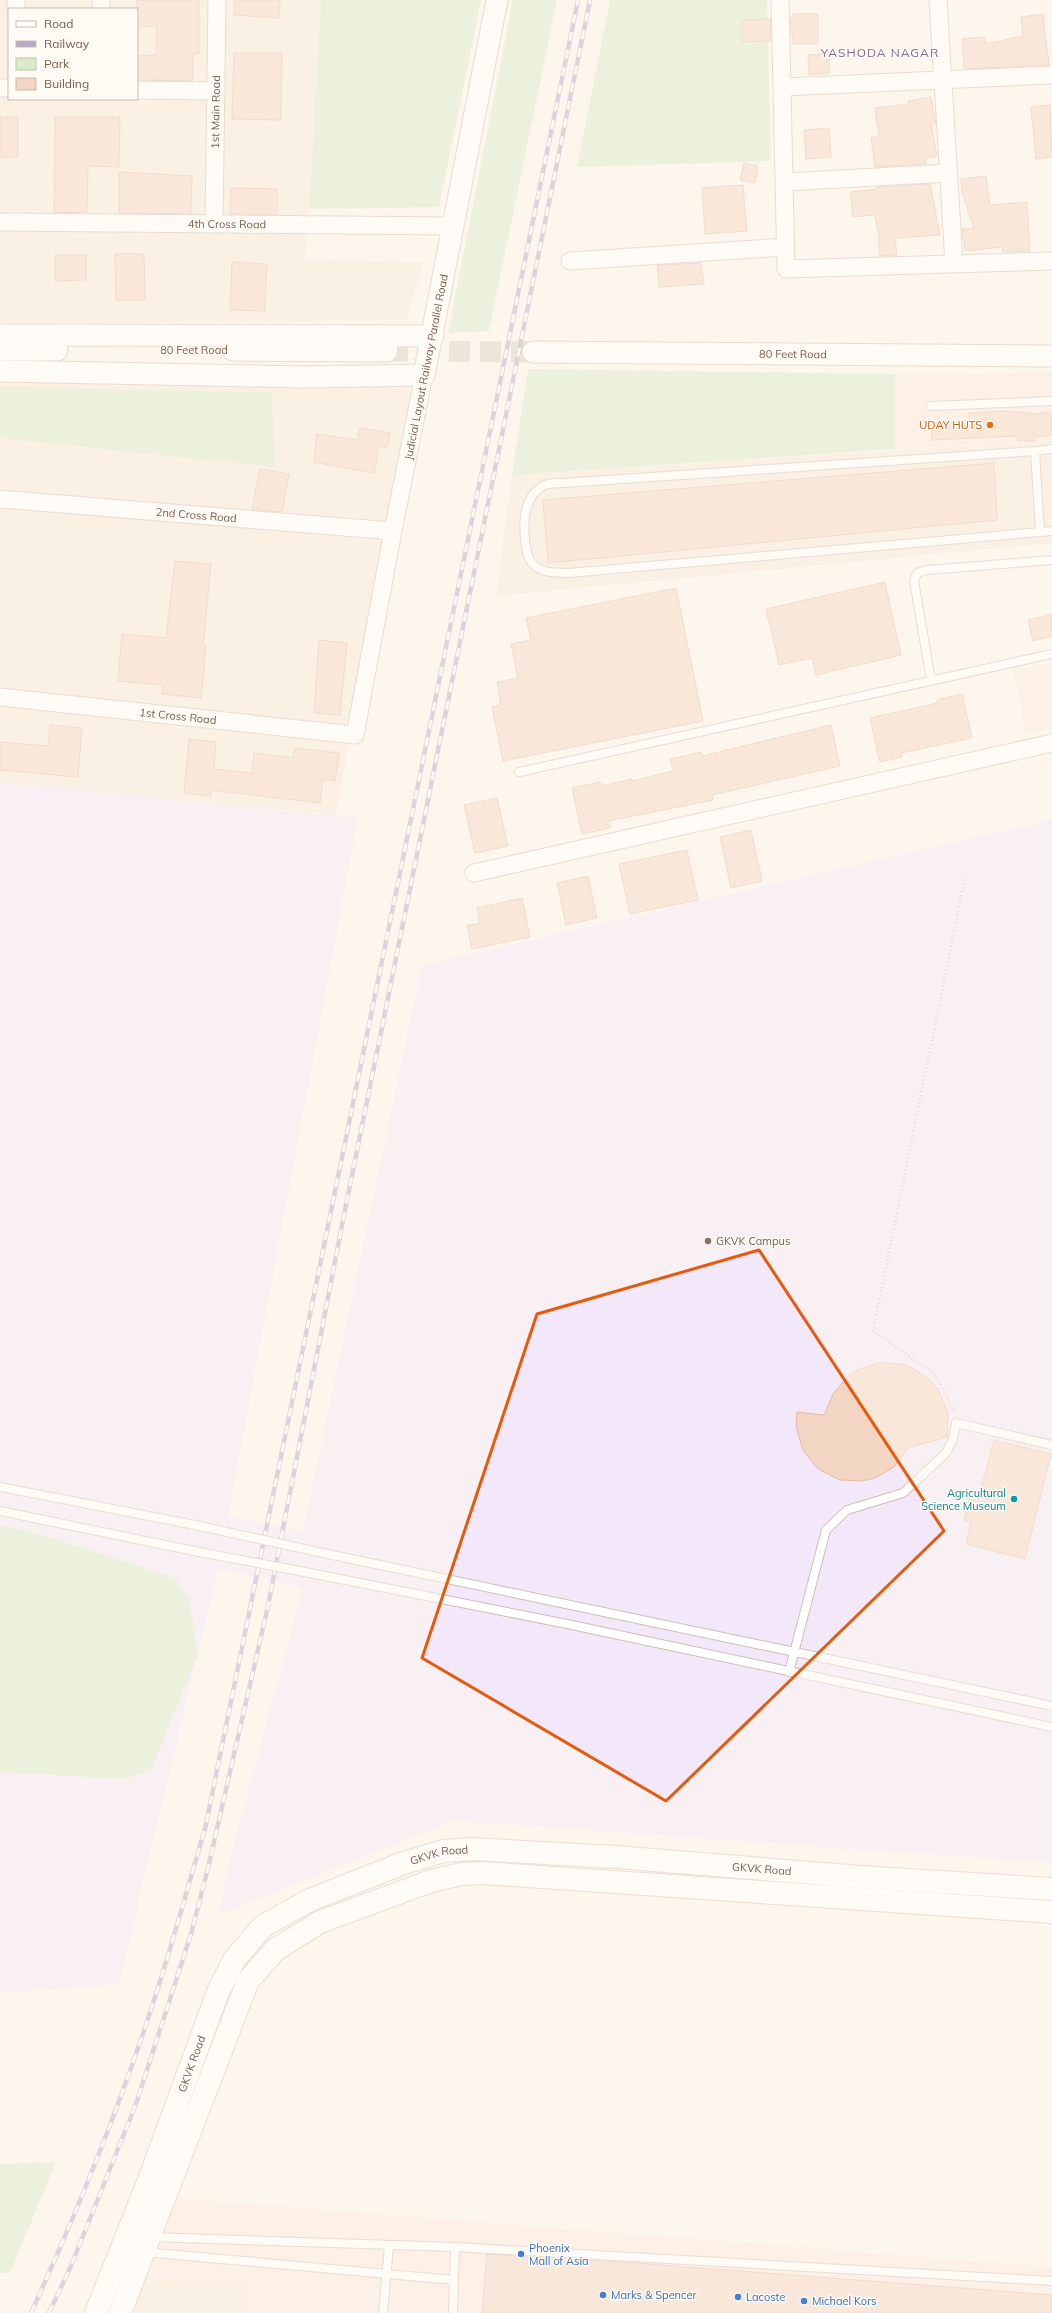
<svg xmlns="http://www.w3.org/2000/svg" width="1052" height="2313" font-family="Mulish,sans-serif">
  <style>
    .residential { fill: #f5e8da; fill-rule: evenodd }
    .commercial { fill: #fde8e0 }
    .education { fill: #f3e8fa }
    .green { fill: #d8ecc9 }
    .building { fill: #f3d5c3; stroke: #e6bba3 }
    .lines { fill: none; stroke-linecap: round; stroke-linejoin: round }
    .tertiary-tunnel { stroke: #dcd0c4; stroke-width: 21; stroke-dasharray: 21 10; stroke-linecap: butt }
    .service-casing { stroke: #d1beb0; stroke-width: 10 }
    .minor-casing { stroke: #d1beb0; stroke-width: 19 }
    .tertiary-casing { stroke: #d1beb0; stroke-width: 23 }
    .secondary-casing { stroke: #d6c0b0; stroke-width: 24 }
    .path { stroke: #d9b8a5; stroke-width: 2.5; stroke-dasharray: 1 3; stroke-linecap: butt }
    .service { stroke: #fff; stroke-width: 8 }
    .minor { stroke: #fff; stroke-width: 17 }
    .tertiary { stroke: #fff; stroke-width: 21 }
    .secondary { stroke: #fff; stroke-width: 22 }
    .rail-casing { stroke: #b9a8c9; stroke-width: 4.5 }
    .rail { stroke: #fffaf3; stroke-width: 3; stroke-dasharray: 9; stroke-linecap: butt }
    .service-bridge-casing { stroke: #d1beb0; stroke-width: 10; stroke-linecap: butt }
    .service-bridge { stroke: #fff; stroke-width: 8 }
    .marked { fill: none; stroke: #e8590c; stroke-width: 3; stroke-linejoin: round }
    .food-dot { fill: #e8710a; stroke: #fffaf3; stroke-width: 1.5 }
    .education-dot { fill: #8d6e63; stroke: #fffaf3; stroke-width: 1.5 }
    .culture-dot { fill: #0f9aa8; stroke: #fffaf3; stroke-width: 1.5 }
    .shop-dot { fill: #3f7fe0; stroke: #fffaf3; stroke-width: 1.5 }
    .labels { text-anchor: middle; dominant-baseline: central; stroke-width: 3; stroke-linejoin: round; paint-order: stroke }
    .street-label { font-size: 11px; fill: #7a5c4d; stroke: #fffaf3 }
    .food-label { font-size: 11px; fill: #c56008; stroke: #fffaf3; text-anchor: end }
    .education-label { font-size: 11px; fill: #785e54; stroke: #fffaf3; text-anchor: start }
    .culture-label { font-size: 11px; fill: #0d838f; stroke: #fffaf3; text-anchor: end }
    .shop-label { font-size: 11px; fill: #366cbe; stroke: #fffaf3; text-anchor: start }
    .neighbourhood-label { font-size: 12px; letter-spacing: 1px; fill: #846695; stroke: #fffaf3 }
  </style>
  <rect width="100%" height="100%" fill="#fdf6ec"/>
  <path class="residential" d="M0,0H321L306,259L423,262L407,320L0,324ZM9,9H137V99H9Z
    M0,379L413,385L336,815L0,783Z
    M1052,440V543L496,596L512,475Z
    M143,2278L246,2284L244,2313H130Z"/>
  <path class="commercial" d="M1052,372V440L895,449V374Z
    M1052,662V729L1026,734L1013,670Z
    M175,2198L1052,2267V2313H244L246,2284L143,2278Z"/>
  <path class="education" d="M0,783L358,818L228,1516L303,1531L422,965L1052,820V1863L453,1821L218,1915L233,1848L303,1587L218,1569L119,1984L0,1993Z"/>
  <path class="green" d="M321,0H481L439,207L309,209Z
    M513,0H557L489,331L448,333Z
    M610,0H767L771,161L577,167Z
    M528,369L895,374V449L512,475Z
    M0,387L272,392L275,467L0,438Z
    M0,1525L40,1534L175,1578L189,1599L198,1655L151,1770L126,1779L0,1772Z
    M56,2162L10,2273H0V2164Z"/>
  <path class="building" d="M137,0H199V54H193V81L137,80V56L156,55L157,26H137Z
    M235,0H280L279,18L234,15Z
    M793,14H818V44H793L790,18H793Z
    M1043,14L1049,65L964,69L962,39L985,37V44L1023,36L1021,17Z
    M770,19L771,41L742,42V20Z
    M234,53H282L281,120L232,119Z
    M829,53L830,73L809,75L808,55Z
    M931,97L936,124L931,125L937,156L925,158L926,164L875,167L871,138L879,136L875,108L909,104L908,101Z
    M1050,105L1052,157L1036,159L1031,107Z
    M0,117H18V157H0Z
    M55,117H120L119,167L88,166L87,213L54,212Z
    M829,128L831,157L806,159L804,130Z
    M744,163L758,166L755,183L740,180Z
    M119,172L192,176L191,214L119,213Z
    M986,176L990,205L1027,202L1030,251L1003,252L1002,247L965,251L962,229L974,228L962,192L961,179Z
    M930,184L940,235L895,238L897,255L880,256L878,243L880,242L875,215L853,217L850,192L877,189V187Z
    M743,185L747,231L705,234L702,188Z
    M231,188L277,189V214H230Z
    M115,254H144L145,300H116Z
    M55,255H86V280L55,281Z
    M232,262L267,264L265,311L230,310Z
    M701,263L704,284L659,287L657,265Z
    M1008,411L1035,414L1052,412V435L1035,437V441H1018L1017,436L932,440L931,423L969,421V413Z
    M360,428L390,433L387,448L379,446L374,473L314,462L317,434L358,440Z
    M994,463L997,520L548,563L543,500Z
    M260,469L289,474L282,512L252,509Z
    M175,561L211,564L203,646H206L201,698L162,694L163,685L118,681L122,634L166,638Z
    M885,582L901,655L816,675L812,658L779,665L766,609Z
    M676,588L703,721L503,761L492,707L501,705L497,682L518,678L511,644L531,640L526,618Z
    M1052,614V636L1033,641L1028,620Z
    M319,640L347,643L340,715L314,713Z
    M962,694L972,738L901,753L902,757L880,762L870,718L938,703L937,700Z
    M50,725L82,728L78,777L0,770V742L48,746Z
    M831,725L840,766L712,795L713,800L608,821L610,828L582,834L572,788L600,782L601,786L632,779V781L673,771L670,759L702,752V756Z
    M189,739L216,742L214,769L252,773L254,753L293,758L295,748L339,753L335,781L323,780L320,803L211,790V796L184,793Z
    M497,798L508,846L475,853L464,805Z
    M751,830L762,881L731,888L720,837Z
    M687,850L698,900L630,914L619,864Z
    M588,876L597,918L566,925L557,883Z
    M522,898L530,937L472,949L467,926L480,923L477,908Z
    M879,1363L901,1364L913,1368L932,1382L939,1391L948,1413L947,1437L908,1448L894,1467L875,1478L863,1481L840,1480L818,1469L803,1450L796,1427L797,1412L824,1415L833,1394L847,1377L857,1370Z
    M994,1440L1051,1454L1025,1559L966,1544L971,1522L964,1521L970,1495L979,1497Z
    M487,2254L636,2263L1052,2295V2313H482Z"/>
  <g class="lines">
    <path class="tertiary-tunnel" d="M387,351L533,352"/>
    <g class="service-casing">
      <path id="service" d="M931,406L1052,401
        M1035,451L1040,532L569,573C558,572 543,574 534,565C527,559 526,548 525,539C523,520 524,495 545,485C550,483 558,483 563,483L1035,451L1052,449
        M1040,532L1052,531
        M931,680L914,581L917,573L927,570L1052,560
        M519,772L1052,654
        M0,1487L195,1525
        M0,1511L199,1552
        M323,1553L1052,1706
        M310,1573L567,1624L1052,1727
        M789,1672L826,1530L847,1510L903,1493L946,1453L953,1439L956,1423L1052,1445
        M150,2237L455,2247L453,2313
        M455,2247L1052,2281
        M144,2252L454,2280
        M383,2313L389,2245"/>
    </g>
    <g class="minor-casing">
      <g id="minor">
        <path d="M780,0L786,269L1052,261"/>
        <path d="M938,0L954,263"/>
        <path d="M16,9V0"/>
        <path d="M101,9V0"/>
        <path d="M783,87L1052,75"/>
        <path d="M0,88H9"/>
        <path d="M137,90L216,91"/>
        <path d="M785,182L948,173"/>
        <path id="s1" d="M0,222L453,226"/>
        <path id="s2" d="M214,224L217,0"/>
        <path d="M570,261L786,247"/>
        <path id="s3" d="M0,499L393,531"/>
        <path id="s4" d="M0,697L355,735L393,531L424,375"/>
        <path d="M474,873L1052,743"/>
      </g>
    </g>
    <g class="tertiary-casing">
      <g id="tertiary">
        <path d="M0,335L433,336"/>
        <path d="M0,350H57"/>
        <path d="M233,350L387,351"/>
        <path id="s5" d="M533,352L1052,356"/>
        <path d="M0,371L307,377L424,375L497,0"/>
      </g>
    </g>
    <g class="secondary-casing">
      <g id="secondary">
        <path id="s6" d="M96,2313L149,2180L218,1992L234,1960L263,1926L310,1900L401,1864L443,1851L473,1849L616,1857L861,1877L1052,1889"/>
        <path d="M120,2313L248,1981L275,1950L320,1922L431,1881L462,1874L483,1873L1052,1912"/>
      </g>
    </g>
    <path class="path" d="M954,1410L935,1374L873,1331L965,877"/>
    <use href="#service" class="service"/>
    <use href="#minor" class="minor"/>
    <use href="#tertiary" class="tertiary"/>
    <use href="#secondary" class="secondary"/>
    <g class="rail-casing">
      <path id="rail" d="M31,2313C79,2208 122,2101 157,1991C174,1938 189,1883 205,1829L578,0
        M49,2313L71,2266L136,2104L191,1934L208,1868L268,1606L345,1210L590,0"/>
    </g>
    <use href="#rail" class="rail"/>
    <g class="service-bridge-casing">
      <path id="service-bridge" d="M195,1525L323,1553
        M199,1552L310,1573"/>
    </g>
    <use href="#service-bridge" class="service-bridge"/>
  </g>
  <path d="M0 0H1052V2313H0ZM759,1250L944,1531L666,1801L422,1658L537,1314Z" fill="#fdf6ec" fill-opacity=".55" fill-rule="evenodd"/>
  <path class="marked" d="M759,1250L944,1531L666,1801L422,1658L537,1314Z"/>
  <circle class="food-dot" cx="990" cy="425" r="4"/>
  <circle class="education-dot" cx="708" cy="1241" r="4"/>
  <circle class="culture-dot" cx="1014" cy="1499" r="4"/>
  <g class="shop-dot">
    <circle cx="521" cy="2254" r="4"/>
    <circle cx="603" cy="2295" r="4"/>
    <circle cx="738" cy="2297" r="4"/>
    <circle cx="804" cy="2301" r="4"/>
  </g>
  <g class="labels">
    <g class="street-label">
      <text stroke="none"><textPath href="#s2" startOffset="112">1st Main Road</textPath></text>
      <text stroke="none"><textPath href="#s1" startOffset="227">4th Cross Road</textPath></text>
      <text x="194" y="350">80 Feet Road</text>
      <text stroke="none"><textPath href="#s5" startOffset="260">80 Feet Road</textPath></text>
      <text transform="translate(426 367) rotate(-79)">Judicial Layout Railway Parallel Road</text>
      <text stroke="none"><textPath href="#s3" startOffset="197">2nd Cross Road</textPath></text>
      <text stroke="none"><textPath href="#s4" startOffset="179">1st Cross Road</textPath></text>
      <text stroke="none"><textPath href="#s6" startOffset="615">GKVK Road</textPath></text>
      <text stroke="none"><textPath href="#s6" startOffset="939">GKVK Road</textPath></text>
      <text stroke="none"><textPath href="#s6" startOffset="267">GKVK Road</textPath></text>
    </g>
    <g class="food-label">
      <text x="982" y="425">UDAY HUTS</text>
    </g>
    <g class="education-label">
      <text x="716" y="1241">GKVK Campus</text>
    </g>
    <g class="culture-label">
      <text x="1006" y="1493">Agricultural<tspan x="1006" dy="13">Science Museum</tspan></text>
    </g>
    <g class="shop-label">
      <text x="529" y="2248">Phoenix<tspan x="529" dy="13">Mall of Asia</tspan></text>
      <text x="611" y="2295">Marks &amp; Spencer</text>
      <text x="746" y="2297">Lacoste</text>
      <text x="812" y="2301">Michael Kors</text>
    </g>
    <g class="neighbourhood-label">
      <text x="880" y="52">YASHODA NAGAR</text>
    </g>
  </g>
  <rect x="8" y="8" width="130" height="92" fill="#fffaf3" stroke="#cabbb1"/>
  <rect x="16" y="21" width="20" height="6" fill="#ffffff" stroke="#cabbb1"/>
  <text x="44" y="28" font-size="12" fill="#7a5c4d">Road</text>
  <rect x="16" y="41" width="20" height="6" fill="#b9a8c9" stroke="#cabbb1"/>
  <text x="44" y="48" font-size="12" fill="#7a5c4d">Railway</text>
  <rect x="16" y="58" width="20" height="12" fill="#d8ecc9" stroke="#cabbb1"/>
  <text x="44" y="68" font-size="12" fill="#7a5c4d">Park</text>
  <rect x="16" y="78" width="20" height="12" fill="#f3d5c3" stroke="#cabbb1"/>
  <text x="44" y="88" font-size="12" fill="#7a5c4d">Building</text>
</svg>
